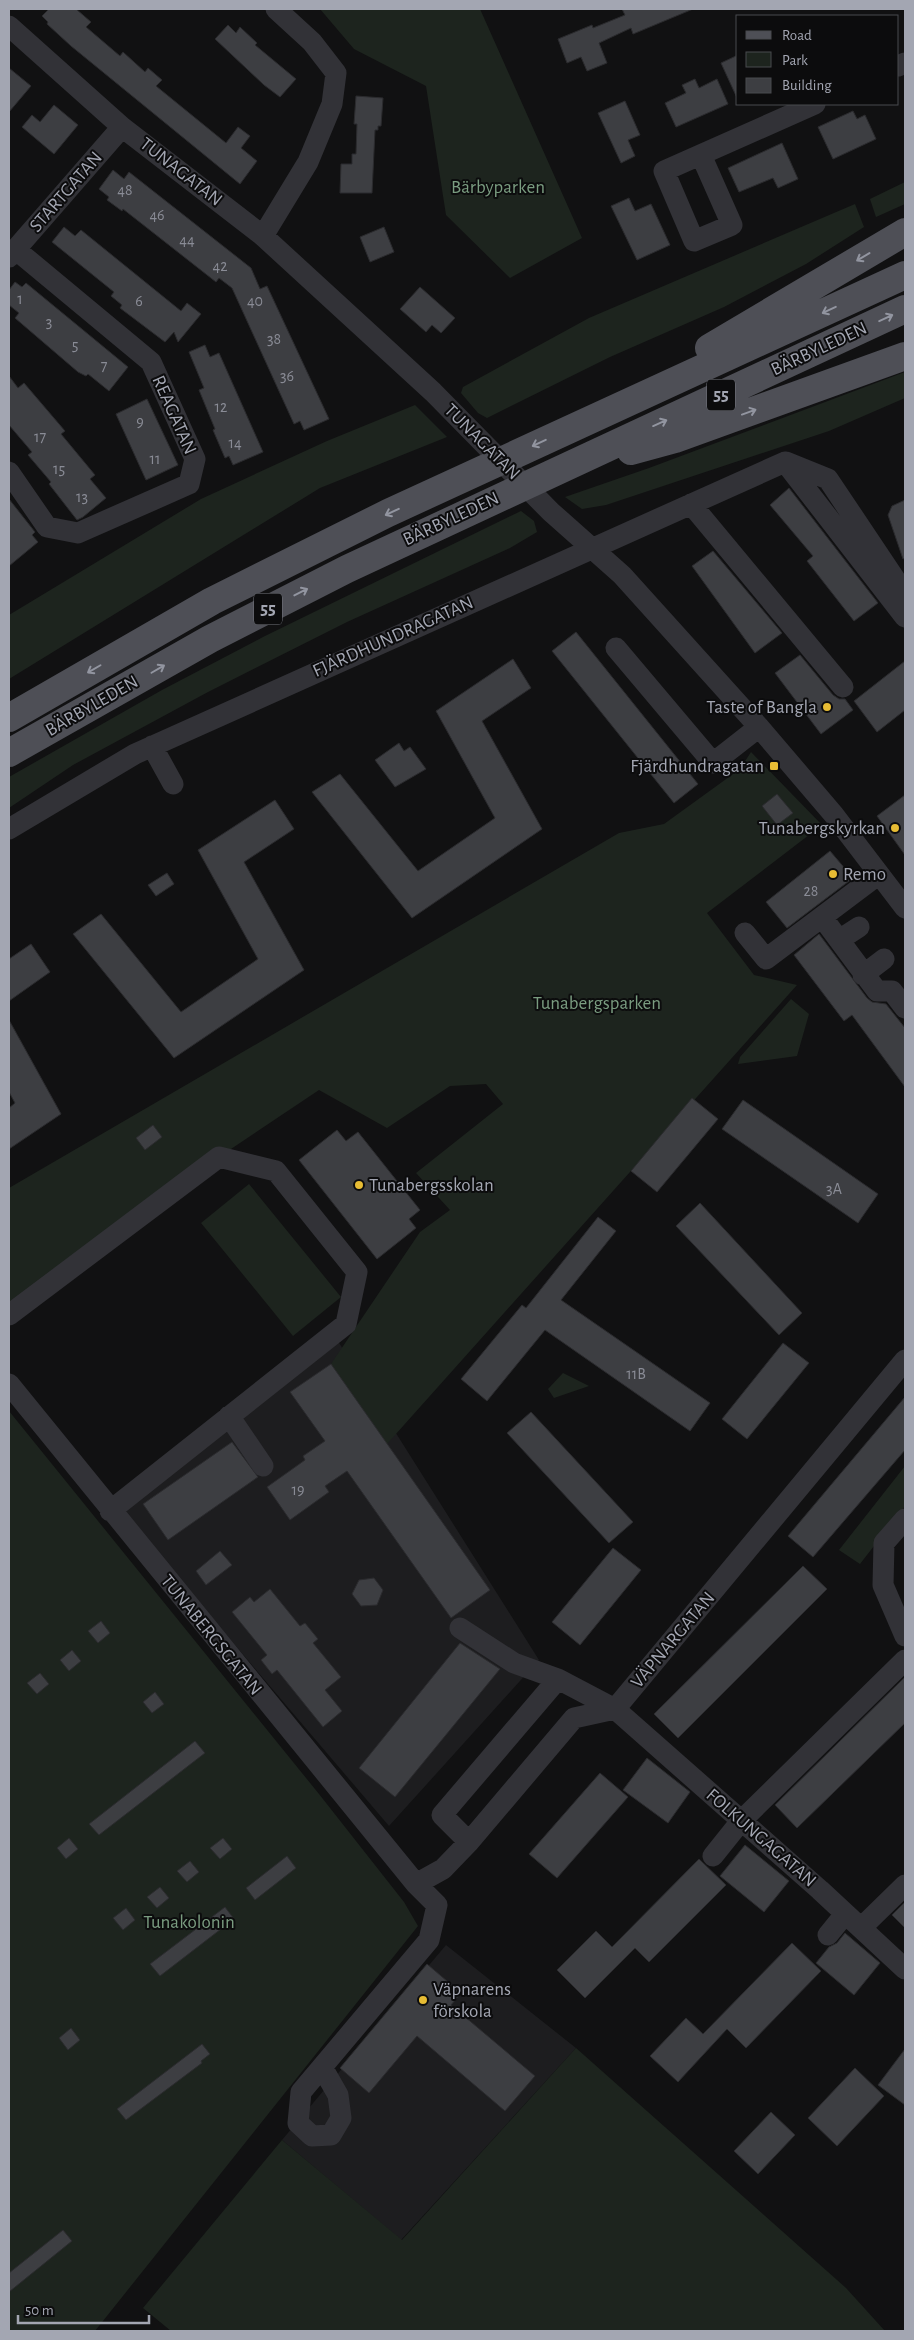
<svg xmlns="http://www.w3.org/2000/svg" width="914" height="2340" font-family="'Alegreya Sans',sans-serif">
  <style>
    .built { fill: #1d1d1f }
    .green { fill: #1d241e }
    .building { fill: #3d3e42; stroke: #2b2b2e }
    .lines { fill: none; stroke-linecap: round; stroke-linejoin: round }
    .minor { stroke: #323237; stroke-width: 21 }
    .major { stroke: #4e4f56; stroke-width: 28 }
    .oneway { stroke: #9295a0 }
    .poi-dot { fill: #e7bc34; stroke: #0c0c0d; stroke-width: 2 }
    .labels { text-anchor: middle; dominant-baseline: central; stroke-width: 4; stroke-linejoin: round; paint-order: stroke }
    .number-label { font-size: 16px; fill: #8a8c96 }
    .shield { fill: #0c0c0d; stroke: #767880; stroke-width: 1 }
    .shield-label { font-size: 18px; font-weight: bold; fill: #a3a6b2 }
    .street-label { font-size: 19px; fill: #a3a6b2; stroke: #0c0c0d }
    .park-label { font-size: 19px; fill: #7a9c80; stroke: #0c0c0d }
    .poi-label { font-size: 19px; fill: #a3a6b2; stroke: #0c0c0d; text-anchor: end }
  </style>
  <rect width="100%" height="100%" fill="#111112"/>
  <path class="built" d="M336,1338L539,1660L389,1826L120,1510Z
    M446,1945L576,2048L401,2240L282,2140Z"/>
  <path class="green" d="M320,9H480L582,238L510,278L446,215L426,86L354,49Z
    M905,182V204L876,217L870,199Z
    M855,204L864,227L806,264L724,307L610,357L487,418L478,413L461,393L463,387L589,318Z
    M905,372V398L829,431L606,505L582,509L565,497L649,468Z
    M415,405L447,437L320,488L9,679V615L201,499L327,441Z
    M521,511L534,521L537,532L510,548L347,622L208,692L73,765L9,808V777L162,690L265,636Z
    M751,752L822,825L707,913L754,975L797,985L387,1444L331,1364L420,1232L450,1210L416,1173L503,1104L486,1084L450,1086L387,1128L319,1090L219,1157L9,1315V1188L619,833L664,824L740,769Z
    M791,999L809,1014L797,1056L738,1064L740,1057Z
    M249,1184L341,1297L293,1336L201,1223Z
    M563,1373L589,1386L554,1398L548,1389Z
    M9,1411L319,1794L404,1902L418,1926L95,2331H9Z
    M905,1466V1506L860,1564L839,1550Z
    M576,2048L846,2288L885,2331H171L143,2308L282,2140L402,2240Z"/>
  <path class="building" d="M49,9H76L91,22L86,27L120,56L123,52L145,72L148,68L162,80L156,86L226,143L238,127L250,136L241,148L257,161L240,184L71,46L47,24L48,22L42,16Z
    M622,9H693L633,34L631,28L599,43L607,63L587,71L581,57L567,63L558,39L592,25L593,28L625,15Z
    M228,25L236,33L240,27L257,43L255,45L296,79L280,97L264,85L215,39Z
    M738,55V100L721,63Z
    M9,68L31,86L9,112Z
    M695,79L699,88L717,79L728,104L676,127L665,103L686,93L682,85Z
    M356,96L383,98L381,126H378V130H375L372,193H340L341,164H352V154H356L357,124H354Z
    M625,101L640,135L628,140L635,156L621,163L598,113Z
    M54,105L78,125L54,154L22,127L32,115L40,122Z
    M853,111L857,119L865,115L876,139L833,159L818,127Z
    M782,143L798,179L778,188L773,178L739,192L728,168Z
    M113,170L124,179L129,172L251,268L260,289L267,286L329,419L304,430L300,421L294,424L232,288L219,278L216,282L123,209L122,211L107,200L109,197L99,189Z
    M629,198L635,211L651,204L670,245L637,260L611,206Z
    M64,227L75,236L81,230L181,311L187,303L201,314L178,342L174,332L165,342L120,308L122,305L111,296L114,292L52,242Z
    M384,227L394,252L370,262L360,237Z
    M15,282L22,287L26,283L128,367L109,391L88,374L86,376L78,372L15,318L19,313L9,305V290Z
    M420,287L455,318L441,333L432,325L426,332L400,309Z
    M205,345L210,357L219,353L263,452L233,465L229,456L225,458L213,430L215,429L199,390L204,388L189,352Z
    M9,376L18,388L24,383L65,431L61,434L95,475L90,479L106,498L83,517L77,520L49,484L51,482L28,455L32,452L9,425Z
    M147,399L178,465L146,480L116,414Z
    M789,488L878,603L854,621L807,561L813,556L770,505Z
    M9,499L35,532L32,535L38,542L9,566Z
    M905,500V558L903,559L888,515L892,506Z
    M713,551L782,633L755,653L692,566Z
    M576,632L698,784L674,803L552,651Z
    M800,655L833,695L839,699H845L853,710L821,734L775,673Z
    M513,659L531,688L482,721L542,829L412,918L312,792L340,774L418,871L495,818L436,711Z
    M905,661V710L877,732L854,701Z
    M399,743L404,751L410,747L426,769L395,787L375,760Z
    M777,794L793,813L777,825L762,806Z
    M905,795V855L877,816Z
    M275,800L294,829L244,862L304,970L174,1058L73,934L101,914L181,1012L258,959L198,850Z
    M830,851L853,878L787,928L766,902Z
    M167,873L174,884L156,896L148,885Z
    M819,934L867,998L872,1002L886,1004L905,1028V1087L852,1015L844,1021L794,955Z
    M31,944L50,972L9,1001V959Z
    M9,1020L61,1114L9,1149V1108L15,1103L9,1092Z
    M692,1098L718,1119L657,1192L631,1171Z
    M743,1100L878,1194L858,1223L722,1129Z
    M153,1125L162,1137L145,1150L136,1138Z
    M337,1130L346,1141L358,1132L420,1210L409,1219L416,1228L377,1259L299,1160Z
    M700,1203L802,1313L779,1335L676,1226Z
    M598,1217L616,1231L561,1300L710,1403L690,1431L545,1330L487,1401L461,1379L522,1305L526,1308Z
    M783,1343L809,1363L747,1439L722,1419Z
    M331,1364L490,1590L451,1618L347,1471L325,1486L329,1492L290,1520L267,1487L305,1460L303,1456L325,1441L290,1392Z
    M905,1397V1450L813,1557L788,1536Z
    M531,1412L633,1522L609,1543L507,1433Z
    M232,1442L258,1477L168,1540L143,1504Z
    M613,1548L641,1570L580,1645L552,1622Z
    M220,1551L232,1565L206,1585L196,1571Z
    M803,1566L827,1589L678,1738L654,1714Z
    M374,1578L383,1590L377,1605L361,1606L352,1594L359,1580Z
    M270,1589L300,1626L305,1623L318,1639L313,1643L341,1677L325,1690L342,1711L323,1727L277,1670L272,1674L261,1660L267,1655L232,1612L250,1597L254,1602Z
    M101,1621L110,1633L98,1643L88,1631Z
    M460,1643L500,1669L395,1797L359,1768Z
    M72,1650L81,1661L69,1671L60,1660Z
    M40,1673L49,1684L37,1694L27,1683Z
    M905,1677V1723L797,1828L775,1805Z
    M155,1692L164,1704L152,1713L143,1702Z
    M195,1741L205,1753L99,1835L89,1824Z
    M647,1758L690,1792L668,1823L623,1790Z
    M600,1773L628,1797L557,1878L529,1854Z
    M69,1838L78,1849L66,1859L57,1848Z
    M223,1838L232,1849L220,1859L210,1848Z
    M745,1845L789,1881L764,1912L720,1876Z
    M287,1856L296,1868L255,1900L246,1888Z
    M699,1859L726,1885L649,1962L635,1948L585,1998L557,1970L596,1931L612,1947Z
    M190,1861L199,1872L187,1882L177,1871Z
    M160,1887L169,1898L157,1908L147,1897Z
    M905,1902V1928L892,1915Z
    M225,1907L234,1919L160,1976L150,1964Z
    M126,1908L135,1920L123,1930L113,1918Z
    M845,1933L880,1963L854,1995L816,1963L829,1947L837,1943Z
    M792,1943L821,1971L746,2048L727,2029L678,2082L650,2056L686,2018L703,2034Z
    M427,1964L461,1993L451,2005L535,2076L505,2111L417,2036L369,2093L340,2068Z
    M71,2028L80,2040L68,2050L59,2038Z
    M202,2044L210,2054L201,2061L202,2063L126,2120L117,2109Z
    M905,2049V2105L878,2085Z
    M855,2068L884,2096L837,2146L808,2118Z
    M771,2112L795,2135L758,2174L734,2151Z
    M63,2230L72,2241L9,2292V2273Z"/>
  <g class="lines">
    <path class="minor" d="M9,26L122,127L263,236L433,392L551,512L622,575L759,727L834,815L905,908
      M898,66L905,63
      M701,155L732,225L694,241L664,171L815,104
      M263,236L308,162L332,104L336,73L312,42L276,9
      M9,257L122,127
      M785,462L905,617
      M786,462L828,479L905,594
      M9,472L47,527L78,533L189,484L195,459L151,362L15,249
      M691,504L843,687
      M616,648L713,763L759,727
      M152,746L173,784
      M9,829L135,754L785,462
      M822,917L877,991H892L905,1008
      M745,933L766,959L879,874
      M839,940L859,927
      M863,975L884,959
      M9,1315L219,1157L276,1171L357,1272L346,1324L110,1511
      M9,1384L416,1884L437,1905L429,1940L301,2092L298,2123L312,2136L331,2135L341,2118L338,2095L322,2067
      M229,1416L263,1466
      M905,1519L884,1543L883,1585L905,1636
      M460,1628L514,1663L558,1679
      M469,1842L442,1815L558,1679L615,1709L820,1890L905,1969
      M713,1856L741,1821L905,1660
      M416,1884L443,1869L469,1842L574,1718L615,1709L905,1360
      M861,1928L905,1885
      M828,1935L845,1914"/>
    <path class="major" d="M709,348L905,232
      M631,451L675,439L905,356
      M9,718L212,601L388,513L905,275
      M9,753L210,639L347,569L905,309"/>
  </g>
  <defs><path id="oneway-shaft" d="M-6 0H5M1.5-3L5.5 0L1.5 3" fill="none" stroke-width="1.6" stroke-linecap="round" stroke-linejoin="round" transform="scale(1.25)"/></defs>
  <g class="oneway">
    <use href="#oneway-shaft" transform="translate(863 257) rotate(149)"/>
    <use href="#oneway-shaft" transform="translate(829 310) rotate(155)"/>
    <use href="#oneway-shaft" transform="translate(886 318) rotate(-25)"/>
    <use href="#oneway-shaft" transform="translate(749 412) rotate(-20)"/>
    <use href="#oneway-shaft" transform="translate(660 423) rotate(-24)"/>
    <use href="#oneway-shaft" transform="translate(539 443) rotate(155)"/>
    <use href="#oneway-shaft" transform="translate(392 512) rotate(155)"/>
    <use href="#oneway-shaft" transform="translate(301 592) rotate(-27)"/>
    <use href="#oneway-shaft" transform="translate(94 669) rotate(150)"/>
    <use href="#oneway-shaft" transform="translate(158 669) rotate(-30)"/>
  </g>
  <g class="poi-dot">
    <circle cx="827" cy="707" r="5"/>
    <rect x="769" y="761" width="10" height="10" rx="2.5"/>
    <circle cx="895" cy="828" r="5"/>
    <circle cx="833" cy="874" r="5"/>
    <circle cx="359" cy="1185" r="5"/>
    <circle cx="423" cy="2000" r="5"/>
  </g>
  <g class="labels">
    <g class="number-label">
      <text x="125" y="190">48</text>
      <text x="157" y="215">46</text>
      <text x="187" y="240">44</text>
      <text x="220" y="266">42</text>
      <text x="20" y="299">1</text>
      <text x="139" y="301">6</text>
      <text x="255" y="301">40</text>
      <text x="49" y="322">3</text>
      <text x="274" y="339">38</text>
      <text x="75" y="345">5</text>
      <text x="104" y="366">7</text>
      <text x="287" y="376">36</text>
      <text x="221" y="407">12</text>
      <text x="140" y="422">9</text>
      <text x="40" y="437">17</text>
      <text x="235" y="443">14</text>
      <text x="155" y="459">11</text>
      <text x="59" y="469">15</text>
      <text x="82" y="497">13</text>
      <text x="811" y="891">28</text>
      <text x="834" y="1189">3A</text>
      <text x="636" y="1374">11B</text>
      <text x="298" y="1490">19</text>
    </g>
    <g class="shield">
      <rect x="707" y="379.5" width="28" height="31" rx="4"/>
      <rect x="254" y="593.5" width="28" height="31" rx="4"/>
    </g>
    <g class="shield-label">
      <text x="721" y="395">55</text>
      <text x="268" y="609">55</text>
    </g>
    <g class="street-label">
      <text transform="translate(181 172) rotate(38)">TUNAGATAN</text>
      <text transform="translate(66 192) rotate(-49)">STARTGATAN</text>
      <text transform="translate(819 349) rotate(-25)">BÄRBYLEDEN</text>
      <text transform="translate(174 415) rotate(66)">REAGATAN</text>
      <text transform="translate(482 442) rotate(45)">TUNAGATAN</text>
      <text transform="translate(451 519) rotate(-25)">BÄRBYLEDEN</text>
      <text transform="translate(393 637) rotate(-24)">FJÄRDHUNDRAGATAN</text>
      <text transform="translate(92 706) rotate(-30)">BÄRBYLEDEN</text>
      <text transform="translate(211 1635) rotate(51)">TUNABERGSGATAN</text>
      <text transform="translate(673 1640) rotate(-50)">VÄPNARGATAN</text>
      <text transform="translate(761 1838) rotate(41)">FOLKUNGAGATAN</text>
    </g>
    <g class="park-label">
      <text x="498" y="187">Bärbyparken</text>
      <text x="597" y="1003">Tunabergsparken</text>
      <text x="189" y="1922">Tunakolonin</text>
    </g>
    <g class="poi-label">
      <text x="817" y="707">Taste of Bangla</text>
      <text x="764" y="766">Fjärdhundragatan</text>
      <text x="885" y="828">Tunabergskyrkan</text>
      <text x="843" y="874" text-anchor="start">Remo</text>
      <text x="369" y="1185" text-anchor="start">Tunabergsskolan</text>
      <text x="433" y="1989" text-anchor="start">Väpnarens<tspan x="433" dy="22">förskola</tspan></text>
    </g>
  </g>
  <rect width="914" height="2340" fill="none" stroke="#a3a6b2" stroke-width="20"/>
  <rect x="736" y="15" width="162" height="90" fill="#0c0c0d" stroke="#484a4f"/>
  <rect x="746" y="31" width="25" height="8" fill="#4e4f56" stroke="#484a4f"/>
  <text x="782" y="40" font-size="15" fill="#a3a6b2">Road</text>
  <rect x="746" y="52" width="25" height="15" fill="#1d241e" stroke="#484a4f"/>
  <text x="782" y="65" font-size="15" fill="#a3a6b2">Park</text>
  <rect x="746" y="78" width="25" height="15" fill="#3d3e42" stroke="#484a4f"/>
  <text x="782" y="90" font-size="15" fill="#a3a6b2">Building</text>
  <path d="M18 2315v8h131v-8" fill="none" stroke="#a3a6b2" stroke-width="2.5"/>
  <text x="25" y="2315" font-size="15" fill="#a3a6b2" stroke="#0c0c0d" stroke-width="4" paint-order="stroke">50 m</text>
</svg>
